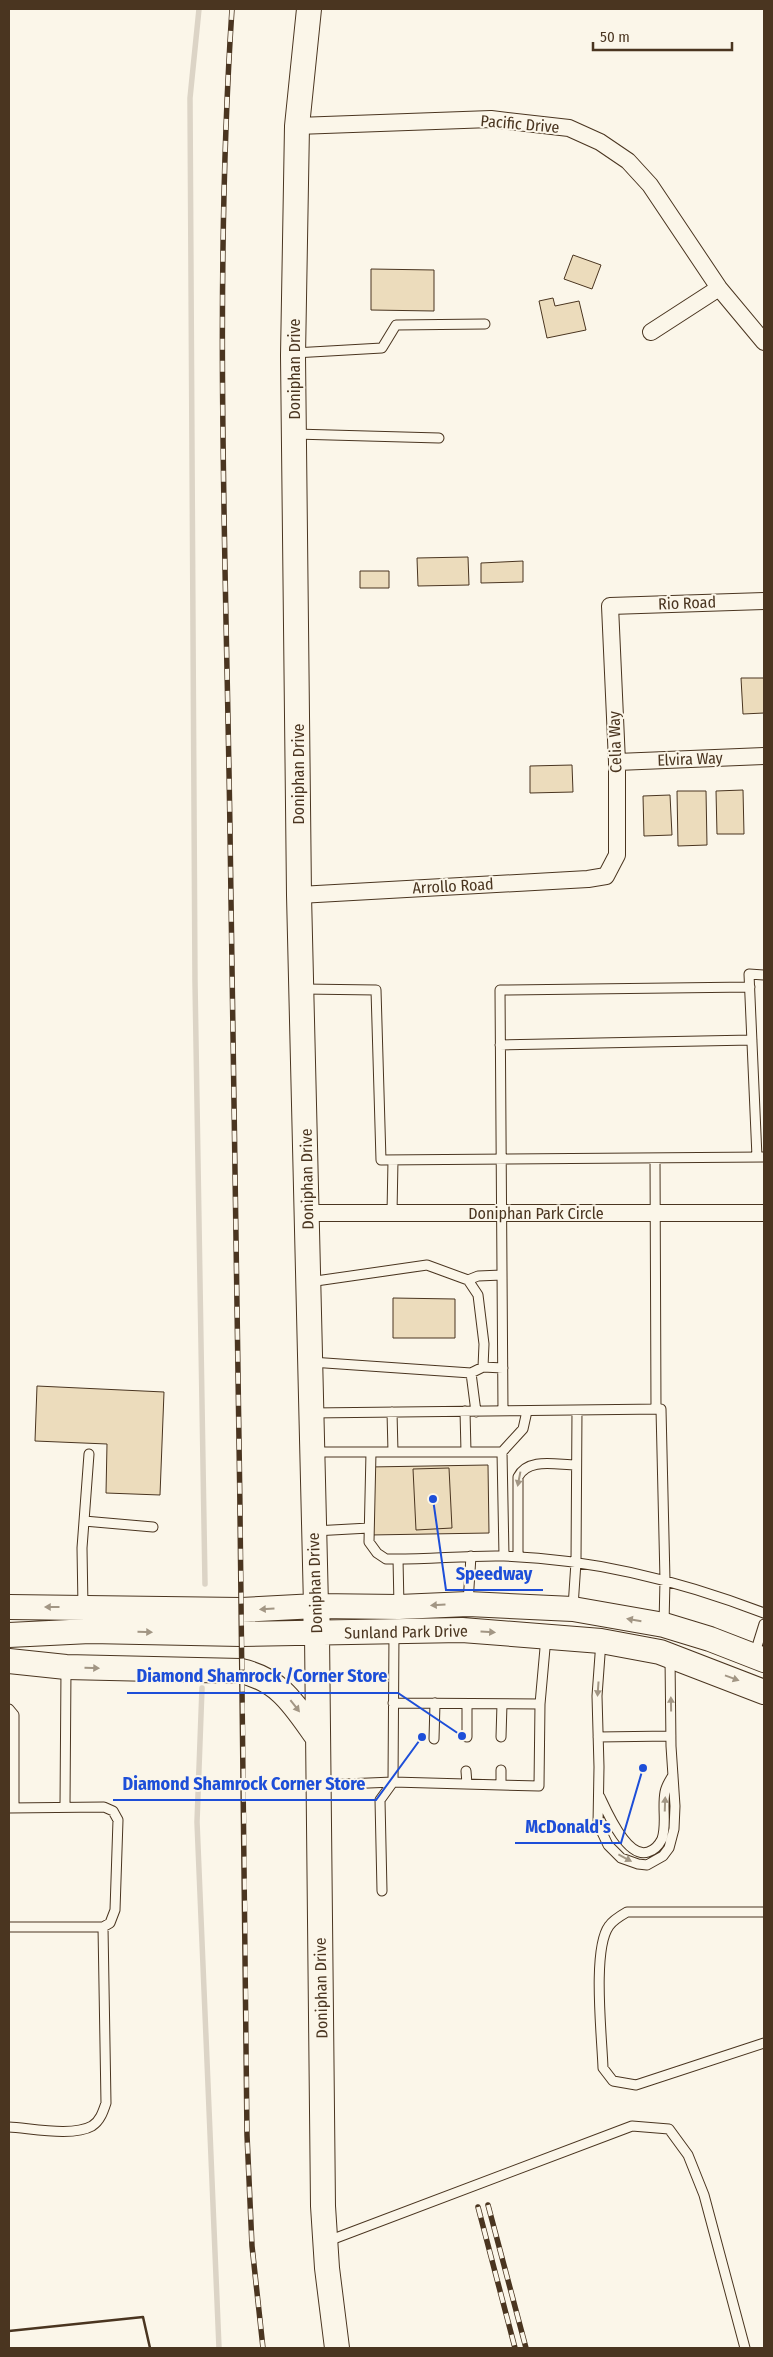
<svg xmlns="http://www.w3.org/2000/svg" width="773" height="2357" font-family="'Fira Sans Condensed',sans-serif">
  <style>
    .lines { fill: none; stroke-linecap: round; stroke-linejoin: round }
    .stream { stroke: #dcd4c6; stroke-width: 5.5 }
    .building { fill: #ecdcbc; stroke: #4a3520 }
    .lane-casing { stroke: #4a3520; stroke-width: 11 }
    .street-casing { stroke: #4a3520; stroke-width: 18 }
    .secondary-casing { stroke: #4a3520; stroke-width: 26 }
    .primary-casing { stroke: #4a3520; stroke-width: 28 }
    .lane { stroke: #fbf6e9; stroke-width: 9 }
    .street { stroke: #fbf6e9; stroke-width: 16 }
    .secondary { stroke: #fbf6e9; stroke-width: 24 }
    .primary { stroke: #fbf6e9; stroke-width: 26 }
    .rail-casing { stroke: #4a3520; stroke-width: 5.5 }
    .rail { stroke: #fbf6e9; stroke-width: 4; stroke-dasharray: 11; stroke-linecap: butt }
    .wall { stroke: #4a3520; stroke-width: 2.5 }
    .oneway { fill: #a29684 }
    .labels { text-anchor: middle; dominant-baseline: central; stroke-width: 4; stroke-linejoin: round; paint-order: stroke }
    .street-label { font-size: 16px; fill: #4a3520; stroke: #fbf6e9 }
    .leader { fill: none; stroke: #1d4ed8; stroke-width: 2 }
    .callout-dot { fill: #1d4ed8; stroke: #fbf6e9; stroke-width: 2 }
    .callout-label { font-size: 18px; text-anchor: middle; font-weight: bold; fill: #1d4ed8; stroke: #fbf6e9; stroke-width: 4; stroke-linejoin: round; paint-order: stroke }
  </style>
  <rect width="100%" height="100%" fill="#fbf6e9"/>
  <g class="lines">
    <path class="stream" d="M199,9L190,98L195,982L205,1584
      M202,1688L197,1822L219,2348"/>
  </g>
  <path class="building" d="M573,255L601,265L592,289L564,279Z
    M371,269L434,270V311L371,310Z
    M553,298L555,306L579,301L586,330L547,338L539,301Z
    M468,557L469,585L418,586L417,558Z
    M523,561V582L481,583V563Z
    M360,571H389V588H360Z
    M741,678H764V713L743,714Z
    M572,765L573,792L530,793V766Z
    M743,790L744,834H717L716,791Z
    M677,791H706L707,845L678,846Z
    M670,795L672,835L644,836L643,796Z
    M393,1298L455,1299V1338H393Z
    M37,1386L164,1392L160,1495L106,1493L107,1444L35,1441Z
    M488,1465L489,1533L370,1535L369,1467Z
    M449,1468L452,1528L416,1530L413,1469Z"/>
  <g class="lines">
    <g class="lane-casing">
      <path id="lane" d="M294,353L382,348L396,325L485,324
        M295,434L439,438
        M303,989L376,990L381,1160L764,1157
        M500,1045L752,1040
        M757,1157L749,974L764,975
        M655,1158L656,1409
        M392,1213L393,1160
        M468,1280L478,1276L502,1275
        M309,1282L427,1265L468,1280L478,1295L484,1344L483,1367L471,1373L311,1362
        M483,1367L503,1368
        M471,1373L476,1412
        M465,1411L466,1452
        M503,1411L500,990L750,987
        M392,1412L393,1452
        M311,1413L661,1409L665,1580L664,1624
        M312,1452H502L504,1556
        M371,1452L369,1542L377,1553L386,1559C426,1560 465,1555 504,1556C594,1559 681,1581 764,1613
        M502,1452L523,1429L527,1411
        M84,1521L153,1527
        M314,1531L369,1528
        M518,1557V1477C528,1457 557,1465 576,1465
        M398,1559L399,1606
        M468,1603L471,1556
        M83,1607L82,1548L89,1454
        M573,1607L576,1562L577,1410
        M394,1633L393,1782L539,1786L540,1704L546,1637
        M601,1641L597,1696L599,1767L598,1824L608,1845L621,1858L638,1864L647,1865L663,1856L669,1848L674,1829L675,1806L671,1746L670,1658
        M754,1656L764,1624
        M393,1703L540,1704
        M9,1709L14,1715V1808
        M467,1737V1704
        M501,1737L502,1704
        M598,1737L671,1736
        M434,1739L435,1703
        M501,1770V1785
        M466,1771L467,1784
        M321,1785L393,1782
        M600,1797C607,1812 627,1859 648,1852C655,1850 659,1845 662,1839C667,1824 662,1808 665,1792C666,1786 670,1780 673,1775
        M65,1806L66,1669
        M9,1808L104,1807L113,1811L118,1820L115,1910L110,1923L103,1927H9
        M382,1891L380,1800L393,1782
        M764,1912H627C620,1916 613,1920 609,1926C592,1949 602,2037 603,2068L613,2081L636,2085L764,2043
        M9,2127C30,2128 73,2137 92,2126C100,2121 103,2112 106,2103L103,1927
        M328,2241L632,2126L669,2129L688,2155L704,2195L745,2348"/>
    </g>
    <g class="street-casing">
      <path id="street" d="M297,126L491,119L569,128L600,142L628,161L650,185L719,288L764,342
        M651,332L719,288
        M617,762L764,756
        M299,895L588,879L606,876L617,855V762L610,606L764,601
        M308,1213H764"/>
    </g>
    <g class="secondary-casing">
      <path id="secondary" d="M309,9L297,126L293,356L299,895L316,1606
        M9,1607L241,1610L316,1606L399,1607L468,1604L573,1609L664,1625L710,1639L764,1660
        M317,1634L323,2206L327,2268L337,2348
        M9,1635L90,1631L241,1634L462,1630L601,1641L660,1652L764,1692
        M9,1661L66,1667L241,1671C281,1680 295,1706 318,1738"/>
    </g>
    <g class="primary-casing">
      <path id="primary" d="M316,1606L317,1634"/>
    </g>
    <use href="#lane" class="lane"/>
    <use href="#street" class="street"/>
    <use href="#secondary" class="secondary"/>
    <use href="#primary" class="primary"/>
    <g class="rail-casing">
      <path id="rail" d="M232,9C214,282 226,558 230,831C236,1266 244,1700 247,2135L252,2246L263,2348
        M488,2205L526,2348
        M478,2207L515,2348"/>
    </g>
    <use href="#rail" class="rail"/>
    <path class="wall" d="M9,2331L143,2317L150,2348"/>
  </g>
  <defs><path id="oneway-solid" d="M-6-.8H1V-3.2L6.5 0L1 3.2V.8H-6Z" transform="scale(1.25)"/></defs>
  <g class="oneway">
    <use href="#oneway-solid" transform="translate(519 1479) rotate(101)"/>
    <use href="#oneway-solid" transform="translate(438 1605) rotate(177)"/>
    <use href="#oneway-solid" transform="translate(52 1607) rotate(180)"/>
    <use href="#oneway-solid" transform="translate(267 1609) rotate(177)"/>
    <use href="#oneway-solid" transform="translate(634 1620) rotate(-170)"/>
    <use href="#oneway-solid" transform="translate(145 1632) rotate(1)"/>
    <use href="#oneway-solid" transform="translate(488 1632) rotate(4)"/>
    <use href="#oneway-solid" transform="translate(92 1668) rotate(2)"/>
    <use href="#oneway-solid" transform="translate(732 1678) rotate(20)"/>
    <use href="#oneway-solid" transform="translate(598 1689) rotate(94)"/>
    <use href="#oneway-solid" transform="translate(671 1704) rotate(-91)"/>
    <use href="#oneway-solid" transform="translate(295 1706) rotate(52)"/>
    <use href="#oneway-solid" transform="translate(665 1804) rotate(-88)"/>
    <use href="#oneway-solid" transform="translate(625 1858) rotate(28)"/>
  </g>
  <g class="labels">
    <g class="street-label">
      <text transform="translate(520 124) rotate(5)">Pacific Drive</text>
      <text transform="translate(294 369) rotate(-90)">Doniphan Drive</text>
      <text transform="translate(687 603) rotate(-2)">Rio Road</text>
      <text transform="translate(615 742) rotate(-92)">Celia Way</text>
      <text transform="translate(690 759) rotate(-2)">Elvira Way</text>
      <text transform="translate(298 774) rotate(-90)">Doniphan Drive</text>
      <text transform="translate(453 886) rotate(-3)">Arrollo Road</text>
      <text transform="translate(307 1179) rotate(-91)">Doniphan Drive</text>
      <text x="536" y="1213">Doniphan Park Circle</text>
      <text transform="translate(315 1583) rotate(-92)">Doniphan Drive</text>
      <text transform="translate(406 1632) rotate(-1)">Sunland Park Drive</text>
      <text transform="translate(321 1988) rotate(-91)">Doniphan Drive</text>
    </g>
  </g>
  <path class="leader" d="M433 1499L446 1590H543M462 1736L398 1693H127M422 1737L376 1800H113M643 1768L621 1843H515"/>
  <g class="callout-dot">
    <circle cx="433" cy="1499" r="5"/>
    <circle cx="462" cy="1736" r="5"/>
    <circle cx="422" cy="1737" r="5"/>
    <circle cx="643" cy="1768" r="5"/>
  </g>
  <g class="callout-label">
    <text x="494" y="1580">Speedway</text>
    <text x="262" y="1682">Diamond Shamrock /Corner Store</text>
    <text x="244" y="1790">Diamond Shamrock Corner Store</text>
    <text x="568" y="1833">McDonald's</text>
  </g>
  <rect width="773" height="2357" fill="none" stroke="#4a3520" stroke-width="20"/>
  <path d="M593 42v8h139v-8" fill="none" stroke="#4a3520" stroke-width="2.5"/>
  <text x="600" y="42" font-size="15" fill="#4a3520" stroke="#fbf6e9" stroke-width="4" paint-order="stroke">50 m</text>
</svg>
